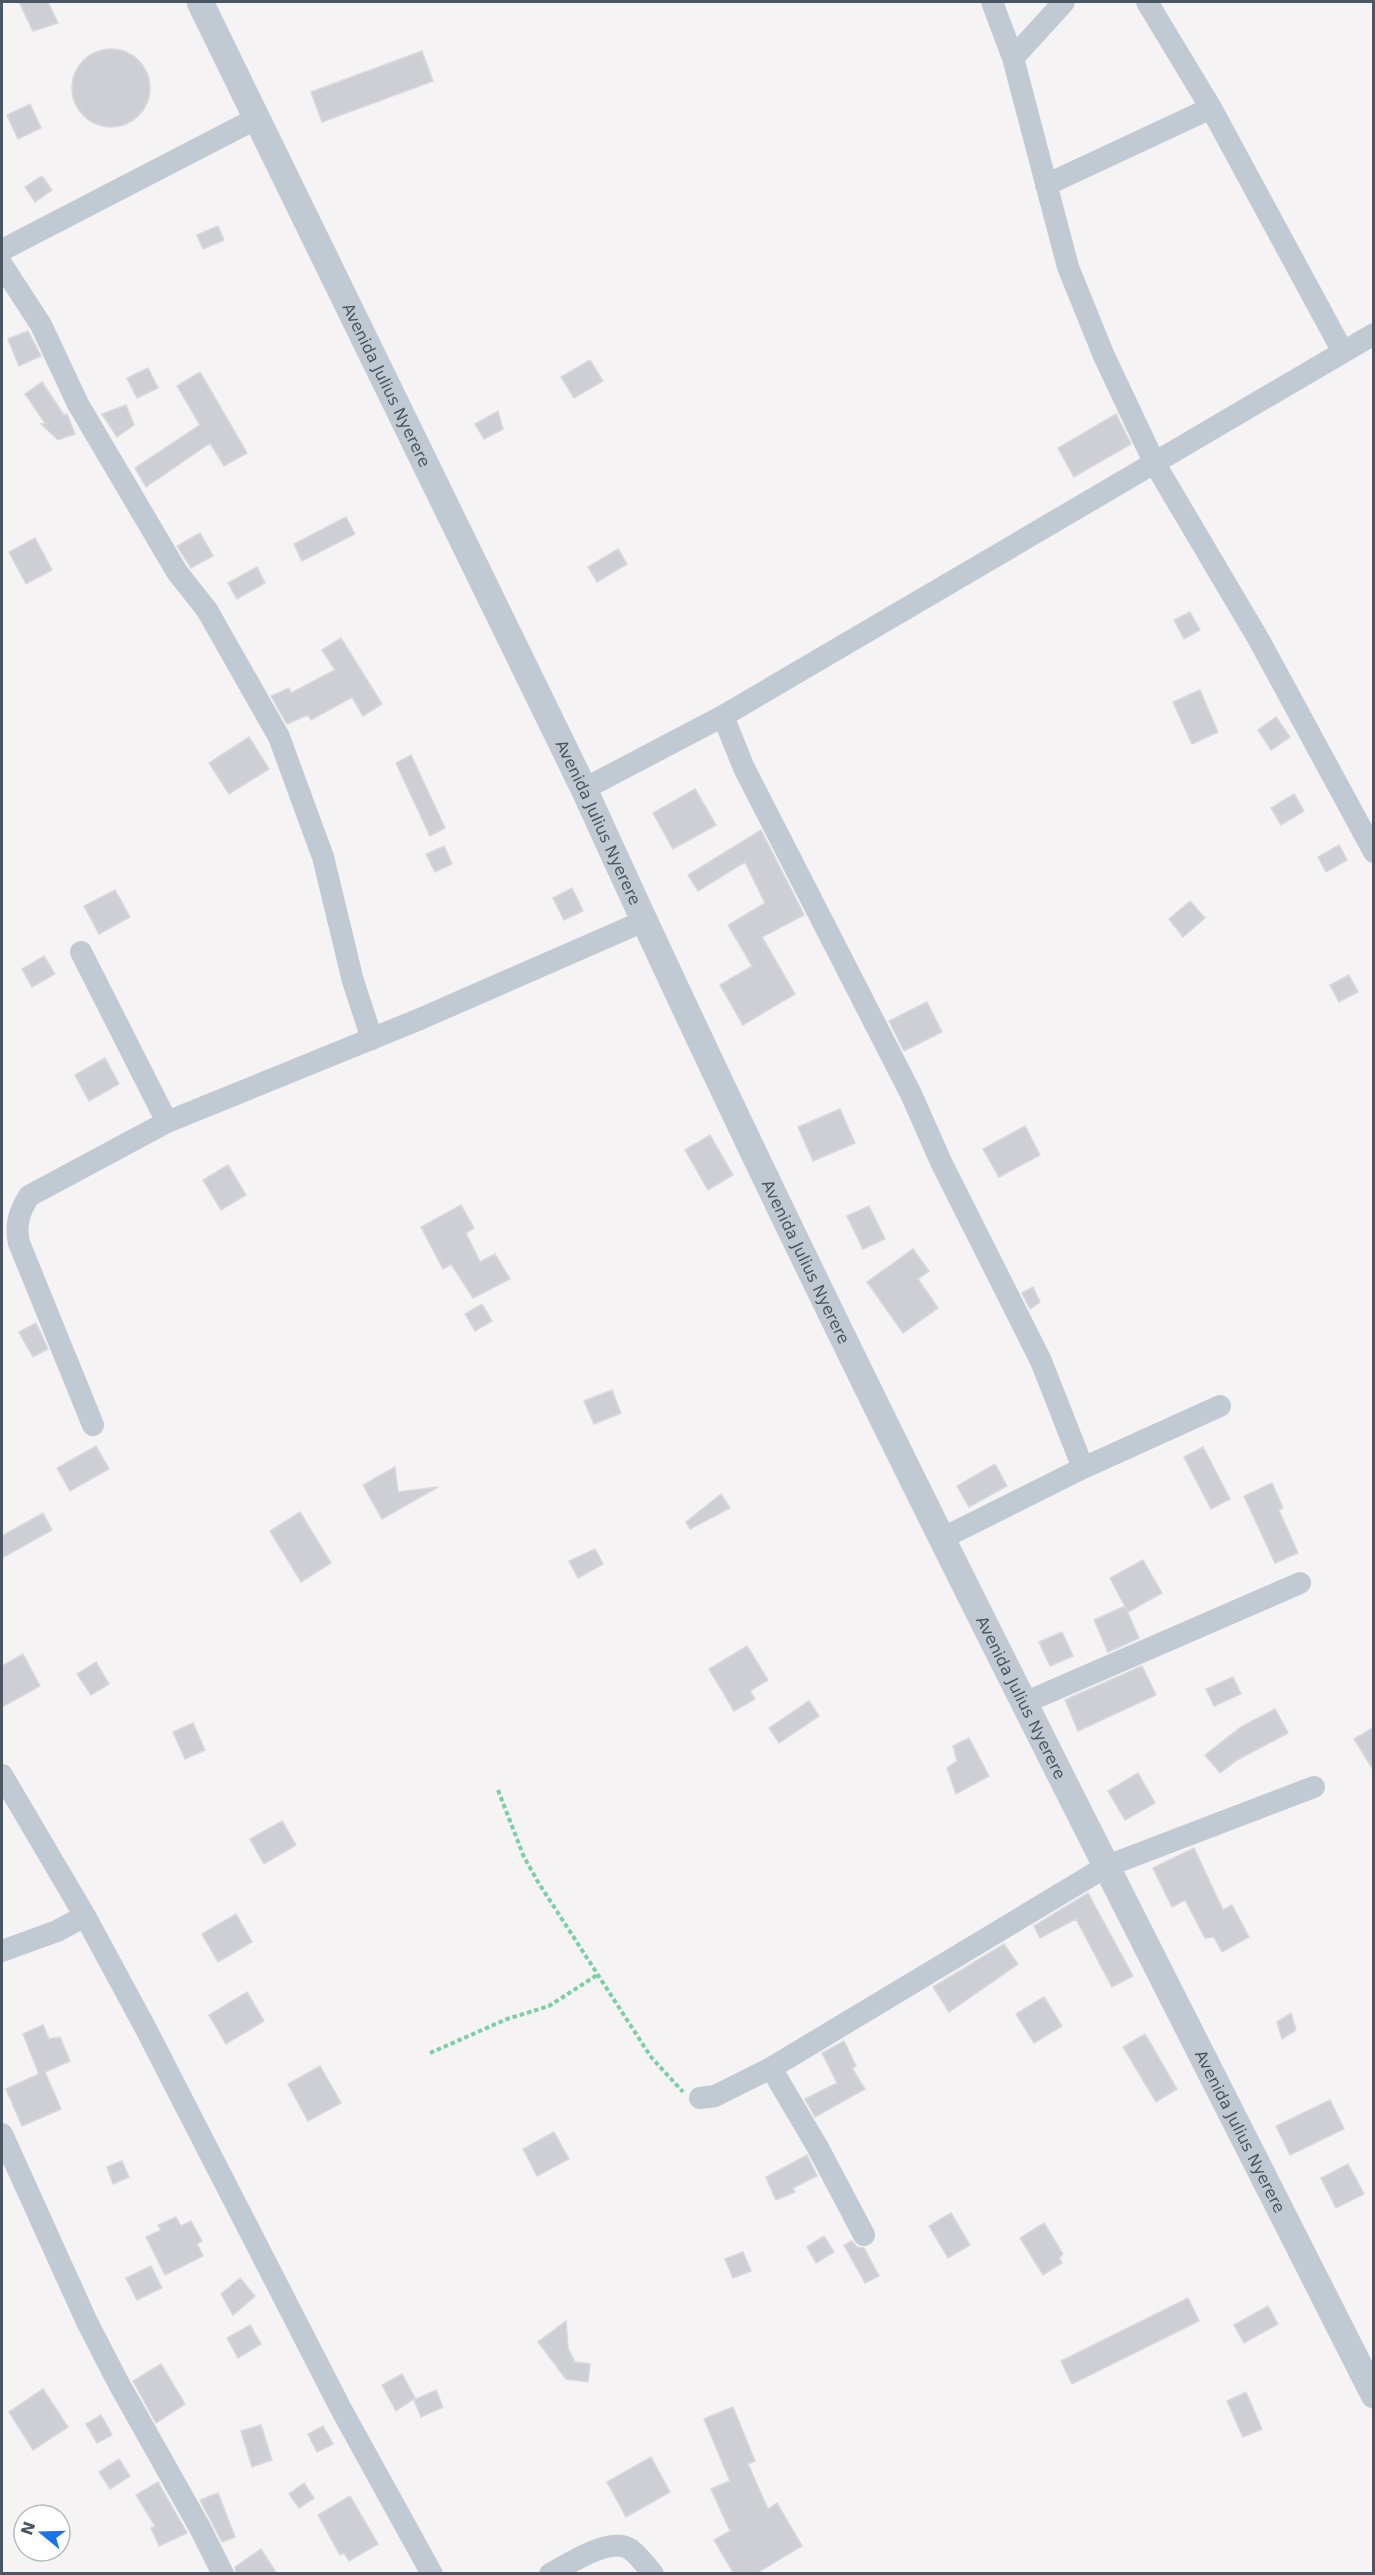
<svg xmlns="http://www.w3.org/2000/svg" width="1375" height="2575" font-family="'DejaVu Sans',sans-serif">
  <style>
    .building { fill: #cdcfd5; stroke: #d7d9de; stroke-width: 1.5 }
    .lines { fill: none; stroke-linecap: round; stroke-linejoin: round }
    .path { stroke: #7ad0a6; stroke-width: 4; stroke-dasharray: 4.5 3; stroke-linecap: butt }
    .minor { stroke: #c1cad2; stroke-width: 22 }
    .tertiary { stroke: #c1cad2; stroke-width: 27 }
    .labels { text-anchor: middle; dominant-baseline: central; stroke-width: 4.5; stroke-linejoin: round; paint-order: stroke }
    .street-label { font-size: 16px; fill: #4a5661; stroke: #fff }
  </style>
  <rect width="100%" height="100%" fill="#f5f3f3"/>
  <path class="building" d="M19,2H48L58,23L33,31Z
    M72 88a39 39 0 1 1 78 0a39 39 0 1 1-78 0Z
    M422,51L433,81L322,122L311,92Z
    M30,104L41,128L18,139L7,115Z
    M42,176L52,190L35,202L25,187Z
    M218,226L224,240L203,249L197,235Z
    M28,331L41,356L19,366L8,339Z
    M590,360L603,381L574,398L561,377Z
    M148,368L158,388L137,398L127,378Z
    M200,372L247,453L224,466L210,443L146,487L135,468L200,425L177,386Z
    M42,382L64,415L67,414L75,434L58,440L41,424L45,423L25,394Z
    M126,405L134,425L117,437L102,414Z
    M498,411L503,429L484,439L475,424Z
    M1116,414L1131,444L1074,477L1058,448Z
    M346,517L355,534L302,561L294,544Z
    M200,533L213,556L191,568L177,546Z
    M35,538L52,570L26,584L9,552Z
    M618,549L627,564L597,582L588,567Z
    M257,567L265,583L237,599L228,583Z
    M1190,612L1200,630L1184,639L1174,620Z
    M341,638L382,704L363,716L352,697L311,720L308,715L287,724L271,696L289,688L291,693L335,670L322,650Z
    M1200,690L1218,732L1192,744L1173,702Z
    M1276,717L1290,737L1271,750L1258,730Z
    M249,737L269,769L229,794L209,763Z
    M411,755L445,828L430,836L396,763Z
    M695,789L716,825L673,849L653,813Z
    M1294,794L1304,811L1281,825L1271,808Z
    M761,830L804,915L762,937L795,994L743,1025L720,985L752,966L728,925L765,903L745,862L698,891L688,875Z
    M1339,845L1347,860L1326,872L1318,857Z
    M444,846L452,864L435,872L426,854Z
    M572,888L583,911L564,920L553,898Z
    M115,890L130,917L99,934L84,906Z
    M1190,901L1205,918L1183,937L1169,919Z
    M44,956L55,974L32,987L22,969Z
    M1349,975L1358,992L1339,1002L1330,985Z
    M927,1002L942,1032L904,1051L889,1021Z
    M105,1058L119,1084L89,1101L75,1075Z
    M840,1109L855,1143L813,1161L798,1127Z
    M1025,1126L1040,1155L999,1177L983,1149Z
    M710,1135L733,1175L708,1190L685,1150Z
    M228,1165L246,1195L221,1210L203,1180Z
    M461,1205L474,1228L466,1233L480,1262L495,1254L510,1279L473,1298L451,1264L443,1269L421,1227Z
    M869,1206L885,1239L863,1249L847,1216Z
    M913,1249L929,1271L918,1279L938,1308L903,1333L867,1282Z
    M1033,1287L1040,1302L1030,1309L1022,1293Z
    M482,1304L492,1321L475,1331L465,1314Z
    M36,1323L48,1349L33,1357L19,1332Z
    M612,1390L621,1413L594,1424L584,1401Z
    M96,1446L109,1469L70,1491L57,1468Z
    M1203,1447L1230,1499L1211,1509L1184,1457Z
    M995,1464L1007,1486L969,1507L957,1486Z
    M395,1467L398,1492L438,1487L382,1519L363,1485Z
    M1272,1483L1283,1508L1279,1510L1298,1553L1275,1563L1244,1496Z
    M721,1494L730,1508L690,1529L686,1522Z
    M300,1512L331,1563L301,1582L270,1531Z
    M43,1513L52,1530L2,1558V1536Z
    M595,1549L603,1564L578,1578L569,1561Z
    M1143,1560L1162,1593L1128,1612L1110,1578Z
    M1125,1606L1139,1638L1108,1652L1094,1620Z
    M1062,1632L1073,1656L1050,1666L1039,1642Z
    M747,1646L768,1680L750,1691L755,1699L734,1711L709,1669Z
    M23,1654L40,1686L2,1707V1666Z
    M96,1662L109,1684L91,1695L77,1674Z
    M1142,1666L1156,1695L1078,1731L1065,1700Z
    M1233,1677L1241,1694L1214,1706L1206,1689Z
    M809,1701L819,1716L779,1743L769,1728Z
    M1275,1709L1288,1733L1237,1760L1220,1773L1205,1755L1241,1727Z
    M193,1723L205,1750L185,1759L173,1732Z
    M1374,1727V1771L1354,1739Z
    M969,1738L989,1776L956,1794L947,1768L957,1761L953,1746Z
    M1138,1773L1155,1803L1125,1820L1108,1791Z
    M282,1821L296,1845L264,1864L250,1839Z
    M1194,1848L1223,1910L1232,1905L1249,1937L1222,1952L1214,1937L1205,1938L1185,1900L1172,1907L1153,1868Z
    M1088,1893L1133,1976L1112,1987L1076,1919L1040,1938L1034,1926Z
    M236,1914L252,1942L218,1962L202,1934Z
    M1004,1944L1018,1964L949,2012L933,1987Z
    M247,1992L264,2021L226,2044L209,2015Z
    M1044,1997L1062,2026L1034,2043L1016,2014Z
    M1291,2013L1296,2030L1282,2039L1277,2022Z
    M43,2025L49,2039L60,2037L70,2061L45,2072L61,2109L22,2126L6,2089L39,2074L23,2034Z
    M1145,2034L1177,2089L1156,2102L1123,2047Z
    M844,2041L856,2066L852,2068L865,2089L815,2117L805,2099L837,2083L822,2053Z
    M320,2066L341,2103L308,2121L288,2084Z
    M1330,2100L1344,2129L1290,2155L1276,2126Z
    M554,2132L569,2159L537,2176L523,2149Z
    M807,2155L817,2176L793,2188L795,2192L776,2200L766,2177Z
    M122,2161L129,2177L113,2184L107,2167Z
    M1348,2164L1364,2194L1336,2208L1321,2178Z
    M951,2213L970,2245L948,2258L929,2226Z
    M176,2217L181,2226L191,2221L202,2241L197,2244L203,2256L165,2275L146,2237L161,2230L158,2225Z
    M1044,2223L1063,2254L1059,2258L1062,2263L1043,2275L1020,2238Z
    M824,2236L834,2252L816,2263L807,2247Z
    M852,2241L857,2247L864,2248L879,2276L865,2283L844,2245Z
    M743,2252L751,2271L733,2278L725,2259Z
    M151,2266L162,2288L137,2300L126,2278Z
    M240,2278L255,2296L233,2315L221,2294Z
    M1188,2298L1199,2321L1072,2384L1061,2361Z
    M1268,2306L1278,2324L1244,2343L1234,2325Z
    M566,2321L568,2348L575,2362L590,2364L588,2382L566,2379L538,2342Z
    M250,2325L261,2344L238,2358L227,2338Z
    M161,2364L185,2404L156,2423L133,2381Z
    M402,2374L415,2398L396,2411L382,2385Z
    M43,2389L68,2427L33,2450L9,2412Z
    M436,2390L443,2407L421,2417L414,2400Z
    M1246,2392L1262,2429L1243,2437L1227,2401Z
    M733,2407L755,2461L748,2464L768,2509L777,2503L802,2546L755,2574H734L714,2540L730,2531L711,2489L730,2481L704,2419Z
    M101,2415L112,2435L97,2443L86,2424Z
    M261,2425L272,2460L252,2467L241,2431Z
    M323,2426L333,2444L317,2452L308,2434Z
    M651,2457L670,2492L626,2517L607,2482Z
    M119,2459L130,2476L110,2489L99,2472Z
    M158,2482L187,2533L159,2546L151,2528L155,2526L136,2495Z
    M304,2483L314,2498L299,2508L289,2494Z
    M218,2493L235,2537L222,2542L200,2500Z
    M350,2496L378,2544L349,2561L344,2553L340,2555L318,2515Z
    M261,2549L277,2574H236L235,2567Z"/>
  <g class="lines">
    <path class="path" d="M498,1790L524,1857L538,1882L651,2057L683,2092
      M430,2053L507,2019L549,2006L597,1975"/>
    <path class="minor" d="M992,2L1013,58L1068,267L1104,356L1155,464L1259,640L1374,852
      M1147,2L1211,108
      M1013,58L1064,2
      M1046,185L1211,108L1343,352
      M2,250L257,118
      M2,265L41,325L78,404L177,572L207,610L279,737L323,857L353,981L372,1039
      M723,716L744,768L911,1094L941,1162L1041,1361L1083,1468L941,1539
      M584,789L723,716L1374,334
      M81,952L167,1122
      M93,1425L19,1243C15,1225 19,1212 29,1196L167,1122L420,1019L644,921
      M1083,1468L1220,1406
      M1024,1703L1300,1583
      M2,1775L85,1916L146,2029L341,2409L432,2574
      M2,1951L57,1931L85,1916
      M771,2068L817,2146L864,2235
      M700,2098L715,2096L771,2068L1107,1866L1314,1787
      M2,2134L87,2322L119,2384L200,2528L223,2574
      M550,2574C569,2564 610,2536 630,2549C638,2555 646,2565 653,2574"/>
    <path class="tertiary" id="s1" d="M200,2L584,789C830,1332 1105,1862 1374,2395"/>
  </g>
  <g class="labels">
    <g class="street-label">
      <text stroke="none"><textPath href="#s1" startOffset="426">Avenida Julius Nyerere</textPath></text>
      <text stroke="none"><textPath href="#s1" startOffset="912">Avenida Julius Nyerere</textPath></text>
      <text stroke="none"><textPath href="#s1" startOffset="1398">Avenida Julius Nyerere</textPath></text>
      <text stroke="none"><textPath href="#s1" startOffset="1884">Avenida Julius Nyerere</textPath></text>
      <text stroke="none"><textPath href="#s1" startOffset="2370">Avenida Julius Nyerere</textPath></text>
    </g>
  </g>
  <rect width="1375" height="2575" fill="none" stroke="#4a5661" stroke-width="6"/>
  <g transform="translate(42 2533) rotate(289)"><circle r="28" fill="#ffffff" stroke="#b7bbc0" stroke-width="1.5"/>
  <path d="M0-4.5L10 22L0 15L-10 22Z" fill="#1a73e8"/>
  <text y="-9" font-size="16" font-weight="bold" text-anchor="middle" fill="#4a5661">N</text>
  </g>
</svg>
